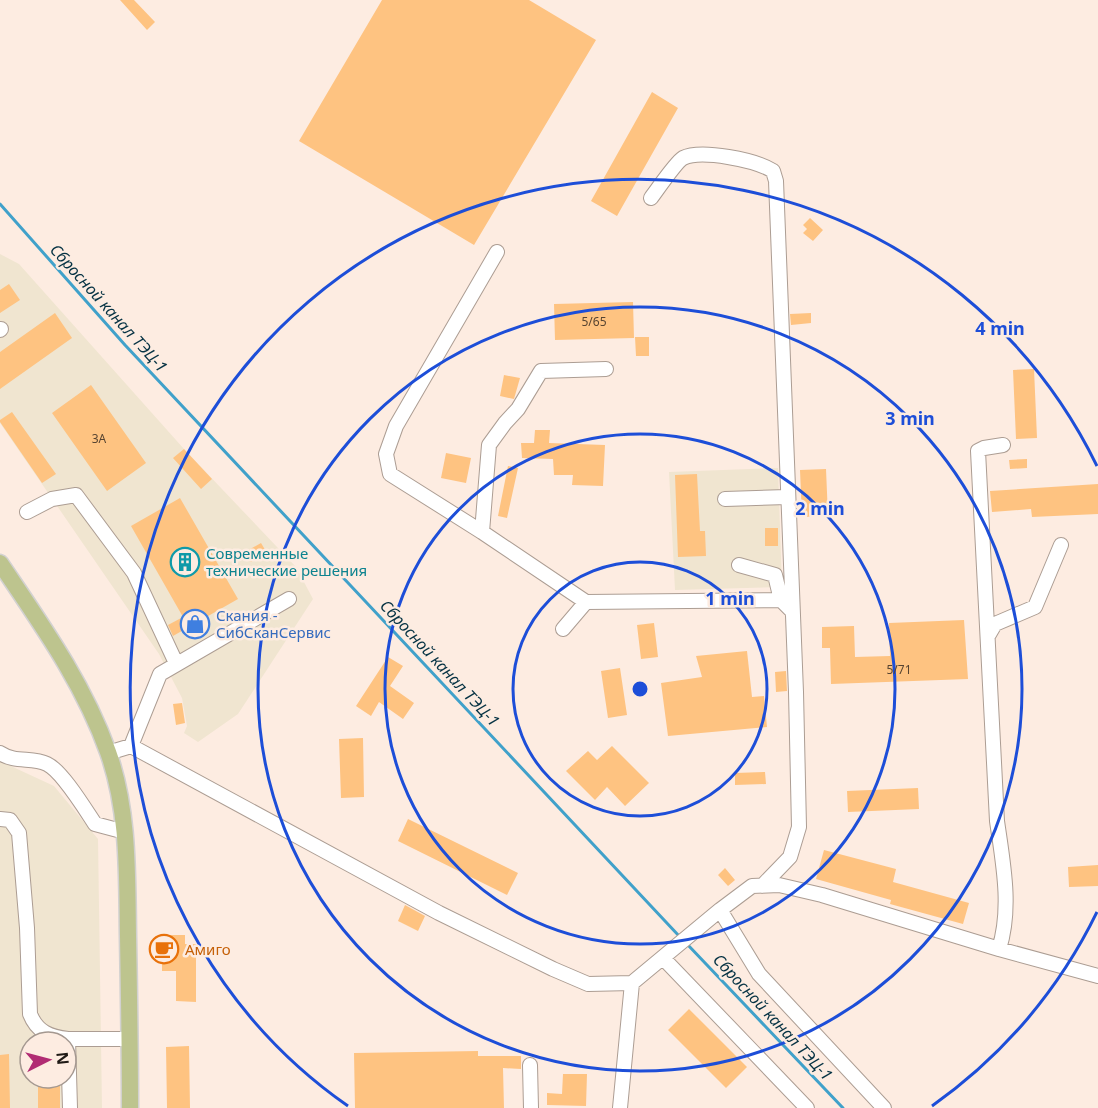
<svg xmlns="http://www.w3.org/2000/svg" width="1098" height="1108" font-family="'Noto Sans',sans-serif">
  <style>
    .industrial { fill: #f0e5d0; fill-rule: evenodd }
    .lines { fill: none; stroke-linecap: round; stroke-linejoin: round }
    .stream { stroke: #40a1ca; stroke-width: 3 }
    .building { fill: #fec381 }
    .minor-casing { stroke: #ac9d93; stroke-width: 16 }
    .major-casing { stroke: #d2d1d0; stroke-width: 19 }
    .minor { stroke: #fff; stroke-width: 14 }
    .major { stroke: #bdc48e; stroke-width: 16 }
    .ring { fill: none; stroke: #1d4ed8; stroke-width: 3 }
    .labels { text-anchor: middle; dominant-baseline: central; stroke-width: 5; stroke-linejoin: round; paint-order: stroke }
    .number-label { font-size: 12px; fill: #574431 }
    .culture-label { font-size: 15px; fill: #0d838f; stroke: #fdece1; text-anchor: start }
    .shop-label { font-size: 15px; fill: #366cbe; stroke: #fdece1; text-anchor: start }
    .food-label { font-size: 15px; fill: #c56008; stroke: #fdece1; text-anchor: start }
    .water-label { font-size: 16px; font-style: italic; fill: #053243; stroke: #fdece1 }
    .centre { fill: #1d4ed8; stroke: #fdece1; stroke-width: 3 }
    .ring-label { font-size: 18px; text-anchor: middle; font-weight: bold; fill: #1d4ed8; stroke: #fdece1; stroke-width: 5; stroke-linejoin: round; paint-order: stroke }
  </style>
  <rect width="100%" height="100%" fill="#fdece1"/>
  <path class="industrial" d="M0,254L19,264L184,449L296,567L313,599L238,714L198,742L184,733L187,726L182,698L159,654L0,423Z
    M778,468L782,587L675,590L669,472Z
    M0,761L54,786L98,839L102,1108H0ZM30,1042H66V1078H30Z"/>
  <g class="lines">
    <path class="stream" d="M0,204L125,345L680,937
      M687,944L843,1108"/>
  </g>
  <path class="building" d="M120,0H134L155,22L147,30Z
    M382,0H529L596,40L474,245L299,141Z
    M652,92L678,108L617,216L591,201Z
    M810,218L823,230L813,241L803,233L807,229L803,225Z
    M9,284L20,300L0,313V290Z
    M633,302L634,338L555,340L554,304Z
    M55,313L72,338L0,389V352Z
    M811,313V323L791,325L790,314Z
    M635,337H649V356H636Z
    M1034,369L1037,438L1016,439L1013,370Z
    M504,375L520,378L514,399L500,396Z
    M91,385L146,463L107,491L52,413Z
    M12,412L56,474L42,483L0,422V420Z
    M535,430H550L549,443L605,445L603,486L572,485L573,475H554L553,459L522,458L521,443H534Z
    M184,449L212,479L201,489L173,458Z
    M446,453L471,458L466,483L441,478Z
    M1027,459V468L1010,469L1009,460Z
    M508,466L518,468L507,518L498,516Z
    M826,469L828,516L802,517L800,470Z
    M697,474L700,531H705L706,556L678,557L675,475Z
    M1098,484V514L1032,517L1031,509L992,512L990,491Z
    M180,498L238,599L173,636L168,625L183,617L131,526Z
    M765,528H778V546H765Z
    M261,543L267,553L251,562L245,552Z
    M964,620L968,679L831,684L830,648H822V627L854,626L855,657L890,656L889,623Z
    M654,623L658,657L641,659L637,625Z
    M747,651L752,697L764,696L767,727L668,736L661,683L702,677L696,656Z
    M388,657L403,666L390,686L414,703L403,719L379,702L371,716L356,706Z
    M620,668L627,715L608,718L601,671Z
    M786,671L787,691L776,692L775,672Z
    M182,703L185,723L176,725L173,704Z
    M363,738L364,797L341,798L339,739Z
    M612,746L649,783L625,806L607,787L595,800L566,771L588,751L597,760Z
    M765,772L766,784L735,785V773Z
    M918,788L919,809L848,812L847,791Z
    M408,819L518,873L507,895L398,841Z
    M824,850L896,869L893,882L969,903L963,924L890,904L891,900L816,879Z
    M1098,865V886L1069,887L1068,867Z
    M725,868L735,880L728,886L718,875Z
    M405,905L425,916L418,931L398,921Z
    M162,935H185V944H196V1002L176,1001V971H162Z
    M689,1009L747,1067L726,1088L668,1030Z
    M189,1046L190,1108H167L166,1047Z
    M478,1051V1056H521V1069L503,1068L504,1108H355L354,1053Z
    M9,1054L10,1108H0V1055Z
    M563,1074H587L586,1106L547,1105V1093L562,1094Z
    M38,1086H60V1108H38Z"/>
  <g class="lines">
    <g class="minor-casing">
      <path id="minor" d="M651,198C657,190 676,162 683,158C701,149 756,160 773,171L776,181L796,692L799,827L790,857L762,886
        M497,252L396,426L386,454L390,474L482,532L586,602L781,600L792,611
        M0,330L1,329
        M725,499L787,497
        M27,512L52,499L76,495L134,573L176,663
        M482,532L489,445L505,423L518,409L541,371L606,369
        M739,565L775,575L781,600
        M563,629L586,602
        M988,636L995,624L1035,607L1061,545
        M131,746L160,674L289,599
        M0,753C15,763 32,757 47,764C62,771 85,809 95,824L125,832
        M108,753L131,746L439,913L553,969L588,984L632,983L720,910L752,886L779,885L822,895L999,949L1098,976
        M0,819L10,820L19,833L27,928L30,1014C37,1032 50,1037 68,1039
        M720,910L759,974L884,1108
        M999,949C1012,908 1003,863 997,821L978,451L984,448L1003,445
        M663,958L807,1108
        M530,1065L531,1108
        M70,1108L68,1039H129
        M620,1108L632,983"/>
    </g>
    <g class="major-casing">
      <path id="major" d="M0,563C41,624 83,682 108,752C129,811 127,874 128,936C129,993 130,1051 130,1108"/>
    </g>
    <use href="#minor" class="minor"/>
    <use href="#major" class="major"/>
  </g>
  <g class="ring">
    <circle cx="640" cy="689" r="127"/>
    <circle cx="640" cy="689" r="255"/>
    <circle cx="640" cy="689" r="382"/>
    <path d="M1097 912A509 509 0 0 1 932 1106M348 1106A509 509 0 1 1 1097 466"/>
  </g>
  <defs>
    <g id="building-ring" transform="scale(1.5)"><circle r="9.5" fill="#fdece1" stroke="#0f9aa8" stroke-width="1.5"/><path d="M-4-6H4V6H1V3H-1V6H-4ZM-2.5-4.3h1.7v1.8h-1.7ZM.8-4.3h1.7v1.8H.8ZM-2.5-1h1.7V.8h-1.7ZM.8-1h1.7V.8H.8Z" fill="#0f9aa8"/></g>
    <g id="shop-ring" transform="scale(1.5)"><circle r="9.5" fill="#fdece1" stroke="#3f7fe0" stroke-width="1.5"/><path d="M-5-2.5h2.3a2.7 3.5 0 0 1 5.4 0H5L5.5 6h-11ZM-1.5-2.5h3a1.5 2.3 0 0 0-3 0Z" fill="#3f7fe0"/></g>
    <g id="cafe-ring" transform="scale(1.5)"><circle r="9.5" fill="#fdece1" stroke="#e8710a" stroke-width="1.5"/><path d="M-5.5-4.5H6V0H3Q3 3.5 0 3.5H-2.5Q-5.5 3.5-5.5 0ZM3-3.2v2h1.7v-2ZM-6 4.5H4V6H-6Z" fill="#e8710a"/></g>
  </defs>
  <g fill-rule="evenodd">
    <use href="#building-ring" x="185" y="562"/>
    <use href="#shop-ring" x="195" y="624"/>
    <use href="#cafe-ring" x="164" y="949"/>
  </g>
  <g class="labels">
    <g class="number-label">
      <text x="594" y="321">5/65</text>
      <text x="99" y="438">3А</text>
      <text x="899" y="669">5/71</text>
    </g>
    <g class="culture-label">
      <text x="206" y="553">Современные<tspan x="206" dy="17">технические решения</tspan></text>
    </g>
    <g class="shop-label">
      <text x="216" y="615">Скания -<tspan x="216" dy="17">СибСканСервис</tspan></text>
    </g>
    <g class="food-label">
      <text x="185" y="949">Амиго</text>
    </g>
    <g class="water-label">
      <text transform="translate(109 308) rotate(48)">Сбросной канал ТЭЦ-1</text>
      <text transform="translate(440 663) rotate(47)">Сбросной канал ТЭЦ-1</text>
      <text transform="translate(773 1017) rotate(47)">Сбросной канал ТЭЦ-1</text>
    </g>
  </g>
  <circle cx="640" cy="689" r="9" class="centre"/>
  <g class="ring-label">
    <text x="1000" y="335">4 min</text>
    <text x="910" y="425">3 min</text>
    <text x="820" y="515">2 min</text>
    <text x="730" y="605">1 min</text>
  </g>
  <g transform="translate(48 1060) rotate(84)"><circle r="28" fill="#fdece1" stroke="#a49890" stroke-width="1.5"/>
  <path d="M0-4.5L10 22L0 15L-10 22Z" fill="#b12c73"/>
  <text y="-9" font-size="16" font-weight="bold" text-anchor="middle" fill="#1f1a16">N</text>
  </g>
</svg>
